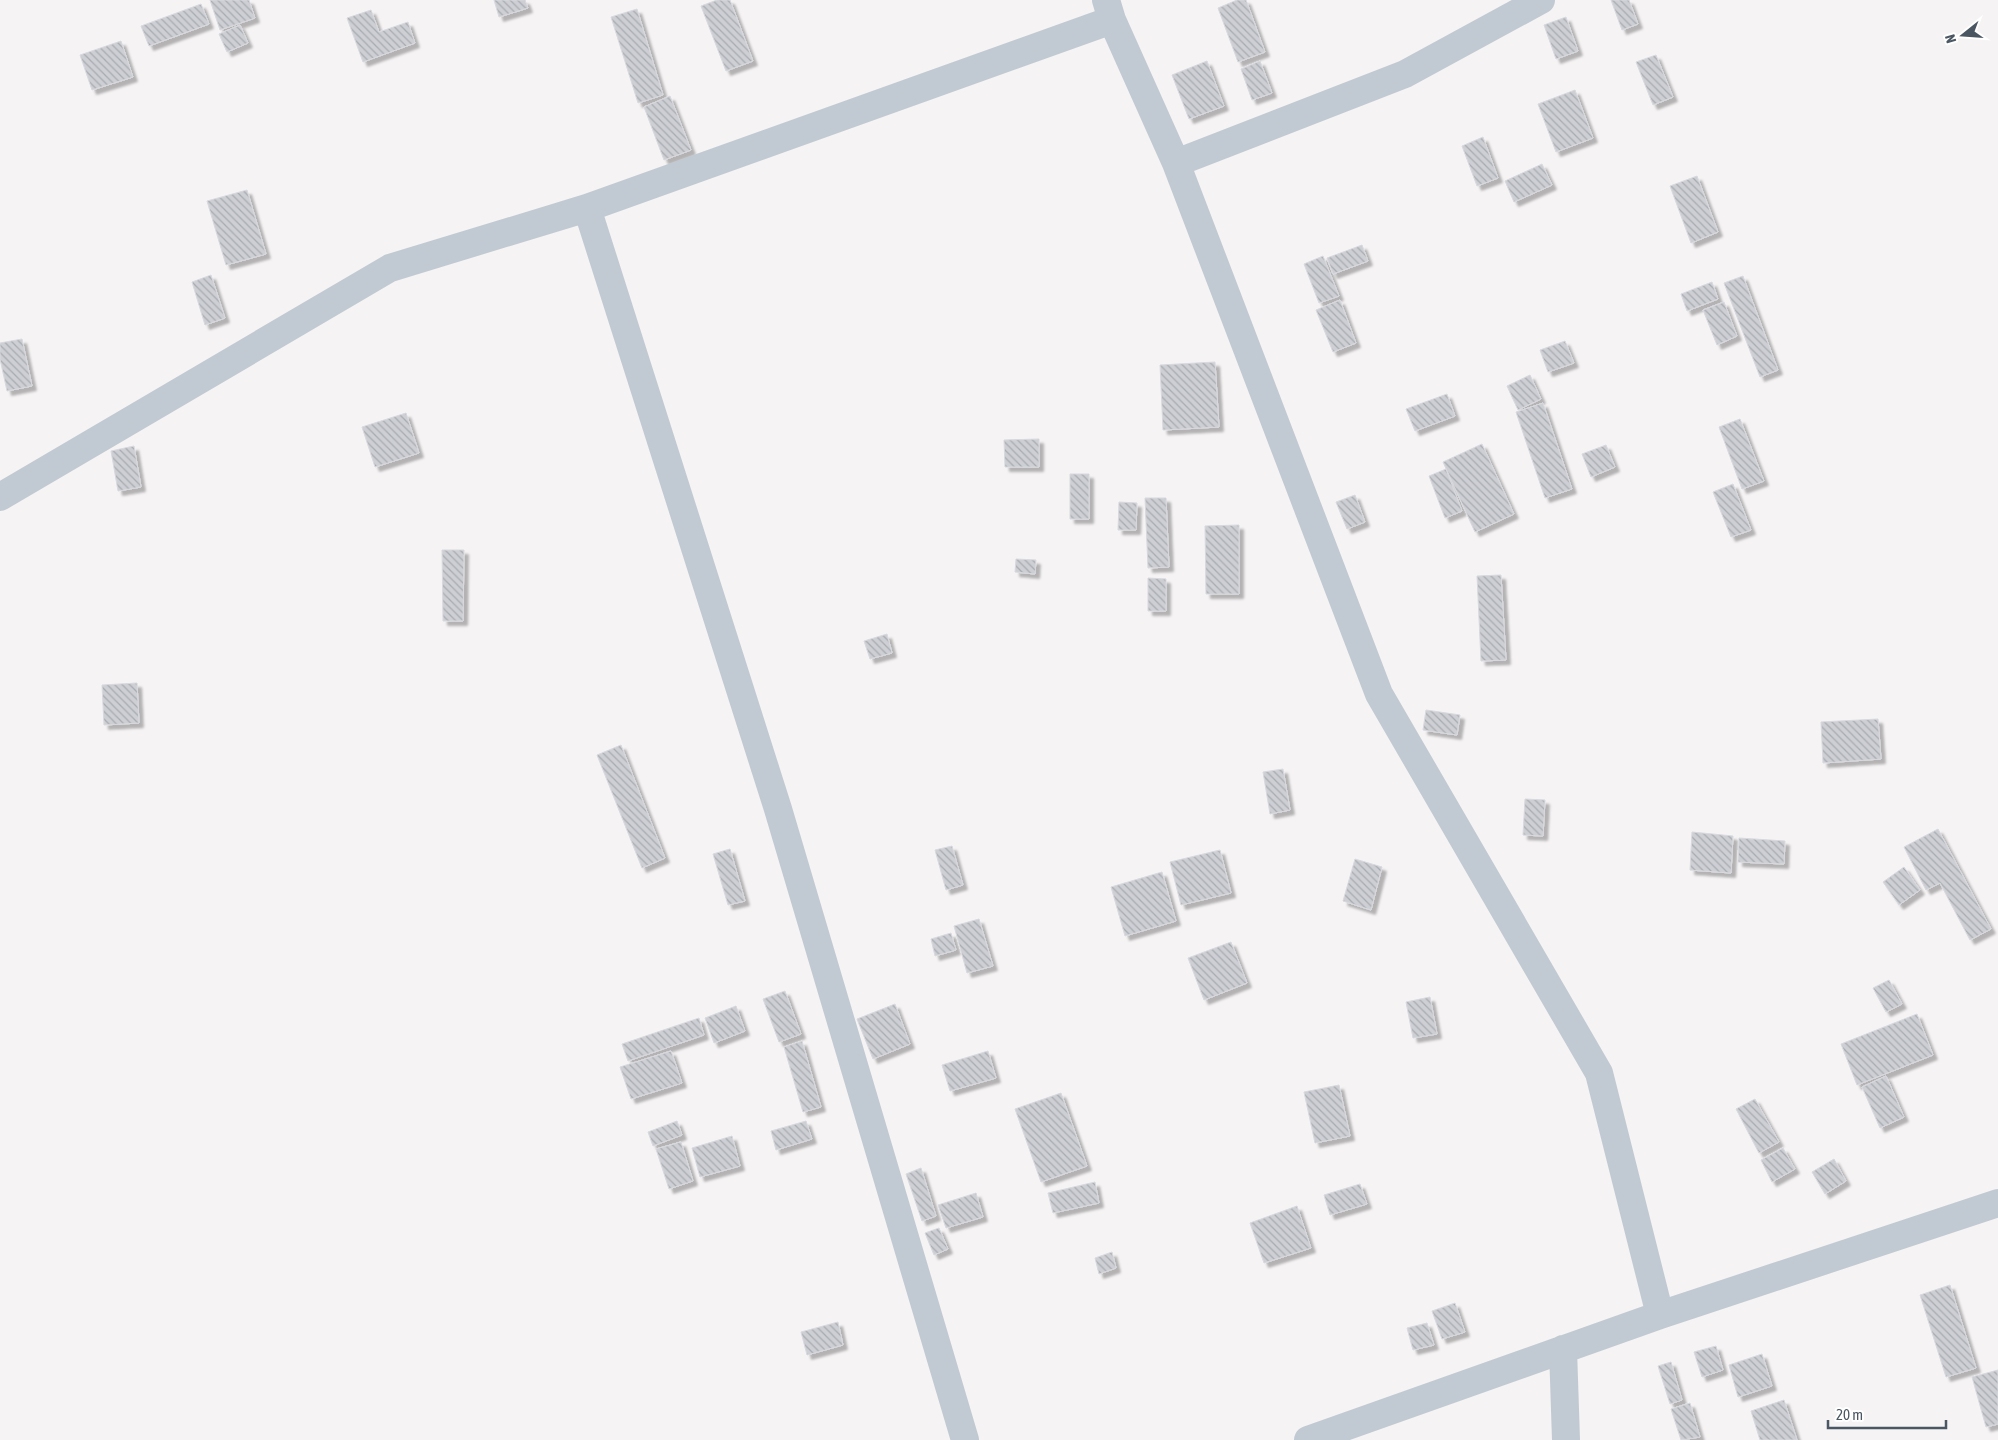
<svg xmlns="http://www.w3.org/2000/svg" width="1998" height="1440" font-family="'Asap Condensed',sans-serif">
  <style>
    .building { fill: url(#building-back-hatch); stroke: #d7d9de; filter: url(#shadow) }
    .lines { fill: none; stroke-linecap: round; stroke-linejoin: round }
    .street { stroke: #c1cad2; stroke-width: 28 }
  </style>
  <defs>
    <pattern id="building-back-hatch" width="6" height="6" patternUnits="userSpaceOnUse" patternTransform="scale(1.25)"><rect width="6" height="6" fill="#cdcfd5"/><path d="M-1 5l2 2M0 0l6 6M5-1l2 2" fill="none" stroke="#a8abb0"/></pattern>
    <filter id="shadow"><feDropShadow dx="4.5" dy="4.5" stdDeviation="1" flood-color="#0004"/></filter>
  </defs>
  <rect width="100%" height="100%" fill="#f5f3f3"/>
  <path class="building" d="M210,0H249L255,18L220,30Z
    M494,0H525L528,8L499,17Z
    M717,0H730L753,61L726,71L701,6Z
    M1237,0H1246L1265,52L1238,62L1218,8Z
    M1611,0H1629L1638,24L1622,30Z
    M201,4L209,24L149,46L141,26Z
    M637,9L663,95L638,103L611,17Z
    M371,10L379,32L408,22L415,43L363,62L347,18Z
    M1566,17L1578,51L1556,59L1544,25Z
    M240,25L248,43L227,52L219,34Z
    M121,41L133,77L92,90L80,55Z
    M1656,55L1673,97L1653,105L1636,62Z
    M1207,61L1224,106L1189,119L1172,75Z
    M1260,61L1272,93L1252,100L1241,69Z
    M1575,90L1593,138L1556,152L1538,104Z
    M670,96L691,150L664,160L644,107Z
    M1483,137L1498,178L1477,186L1462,146Z
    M1542,164L1552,185L1514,202L1505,181Z
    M1697,176L1718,232L1691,243L1670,186Z
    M247,190L266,254L226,265L207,201Z
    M1362,245L1368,261L1333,274L1327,258Z
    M1323,256L1339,296L1319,303L1304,264Z
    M211,275L225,318L205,325L192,282Z
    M1743,276L1778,370L1760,377L1724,283Z
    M1712,282L1718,299L1687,311L1681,294Z
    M1340,300L1356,343L1333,352L1316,310Z
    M1724,302L1737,336L1717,345L1703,310Z
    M22,339L32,386L7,391L0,359V343Z
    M1565,341L1574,363L1548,372L1540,350Z
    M1215,362L1219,427L1163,430L1160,365Z
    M1530,375L1541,399L1518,410L1507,386Z
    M1447,394L1455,416L1415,431L1406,409Z
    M1543,403L1572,489L1545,498L1516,412Z
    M406,413L419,453L375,467L362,427Z
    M1740,419L1764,481L1742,489L1719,427Z
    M1039,439V467H1005L1004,440Z
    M1482,444L1514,514L1475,532L1443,462Z
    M1606,445L1615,467L1591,477L1582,454Z
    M134,446L141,487L118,491L111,451Z
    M1446,469L1462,511L1445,518L1429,476Z
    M1070,474H1089V519H1070Z
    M1733,484L1751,530L1731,537L1713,492Z
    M1355,495L1365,522L1347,529L1336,502Z
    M1145,498H1166L1169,567L1148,568Z
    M1119,502L1137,503L1136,530H1118Z
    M1239,525V594H1206L1205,526Z
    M442,550H464L463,621H443Z
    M1016,559L1036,560L1035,574L1015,572Z
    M1501,575L1506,660L1481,661L1477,576Z
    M1148,578L1166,579V611H1148Z
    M887,634L892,653L870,659L864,641Z
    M137,683L139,723L104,725L102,685Z
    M1426,710L1460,715L1457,735L1423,730Z
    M1878,719L1881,759L1823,763L1821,722Z
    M621,745L665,858L642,868L597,755Z
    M1283,769L1290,810L1270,814L1263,772Z
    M1525,799L1545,800L1543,836L1523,835Z
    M1938,829L1991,929L1970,940L1940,883L1926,890L1904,847Z
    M1692,832L1733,836L1731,873L1690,870Z
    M1739,838L1785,841L1784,864L1738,862Z
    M952,846L963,885L946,890L935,850Z
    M730,849L745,901L728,905L713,854Z
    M1220,850L1231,893L1181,905L1170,862Z
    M1355,859L1382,867L1371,910L1343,901Z
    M1904,867L1920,890L1899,905L1883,882Z
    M1162,872L1176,921L1125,936L1111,887Z
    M979,919L993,966L967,973L954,926Z
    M951,933L956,950L935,956L931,939Z
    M1231,942L1247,983L1204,1000L1188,958Z
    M1889,980L1902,1004L1886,1012L1873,988Z
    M785,991L801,1034L779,1042L763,999Z
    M1430,997L1437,1034L1413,1038L1406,1002Z
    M895,1004L910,1044L873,1059L857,1019Z
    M736,1006L745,1031L714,1043L705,1018Z
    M1917,1014L1933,1055L1857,1085L1841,1044Z
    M699,1018L704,1035L628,1061L622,1044Z
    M802,1041L821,1107L803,1112L784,1047Z
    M671,1051L682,1083L631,1099L620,1067Z
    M988,1051L996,1078L950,1091L942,1065Z
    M1886,1076L1904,1117L1880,1128L1862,1087Z
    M1339,1085L1350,1136L1315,1143L1304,1092Z
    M1061,1093L1087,1166L1041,1182L1015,1109Z
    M1755,1099L1779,1142L1759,1153L1736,1109Z
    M677,1121L682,1135L653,1146L648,1132Z
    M806,1121L812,1139L776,1150L771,1131Z
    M732,1136L740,1166L700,1177L692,1148Z
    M681,1142L693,1181L669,1189L656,1149Z
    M1783,1148L1795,1169L1772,1182L1761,1160Z
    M1834,1159L1846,1181L1825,1194L1812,1172Z
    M921,1168L936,1216L922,1221L906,1174Z
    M1095,1182L1099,1203L1053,1213L1048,1193Z
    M1360,1184L1367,1204L1330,1215L1324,1195Z
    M976,1193L983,1217L946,1228L938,1205Z
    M1297,1206L1311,1248L1264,1263L1250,1223Z
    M939,1228L948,1249L934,1255L925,1233Z
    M1112,1252L1116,1268L1099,1274L1095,1258Z
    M1950,1285L1976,1368L1946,1377L1920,1295Z
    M1455,1303L1465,1332L1442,1339L1432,1311Z
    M838,1322L843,1345L807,1355L801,1332Z
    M1427,1323L1434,1345L1413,1350L1407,1328Z
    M1716,1346L1723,1370L1702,1377L1694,1352Z
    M1762,1354L1772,1386L1738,1397L1729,1365Z
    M1671,1362L1682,1400L1670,1404L1658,1366Z
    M1998,1370V1424L1986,1427L1972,1377Z
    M1784,1400L1797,1440H1760L1751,1411Z
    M1690,1403L1700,1437L1681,1440L1671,1409Z"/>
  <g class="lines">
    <path class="street" d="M1106,0L1112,20L1176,163L1379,694L1599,1073L1660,1315
      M1176,163L1405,74L1541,0
      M0,497L390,268L587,208
      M1563,1349L1566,1440
      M965,1440L778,809L587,208L1112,20
      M1308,1440L1660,1315L1998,1203"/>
  </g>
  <g transform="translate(1963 35) rotate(253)" stroke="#ffffff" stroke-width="4" paint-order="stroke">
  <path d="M0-4L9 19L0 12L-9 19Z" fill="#4a5661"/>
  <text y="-8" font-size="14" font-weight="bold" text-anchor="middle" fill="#4a5661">N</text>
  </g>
  <path d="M1828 1420v8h118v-8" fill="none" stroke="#4a5661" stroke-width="2.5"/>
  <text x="1836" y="1420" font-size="15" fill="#4a5661" stroke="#ffffff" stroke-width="4" paint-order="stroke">20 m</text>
</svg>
